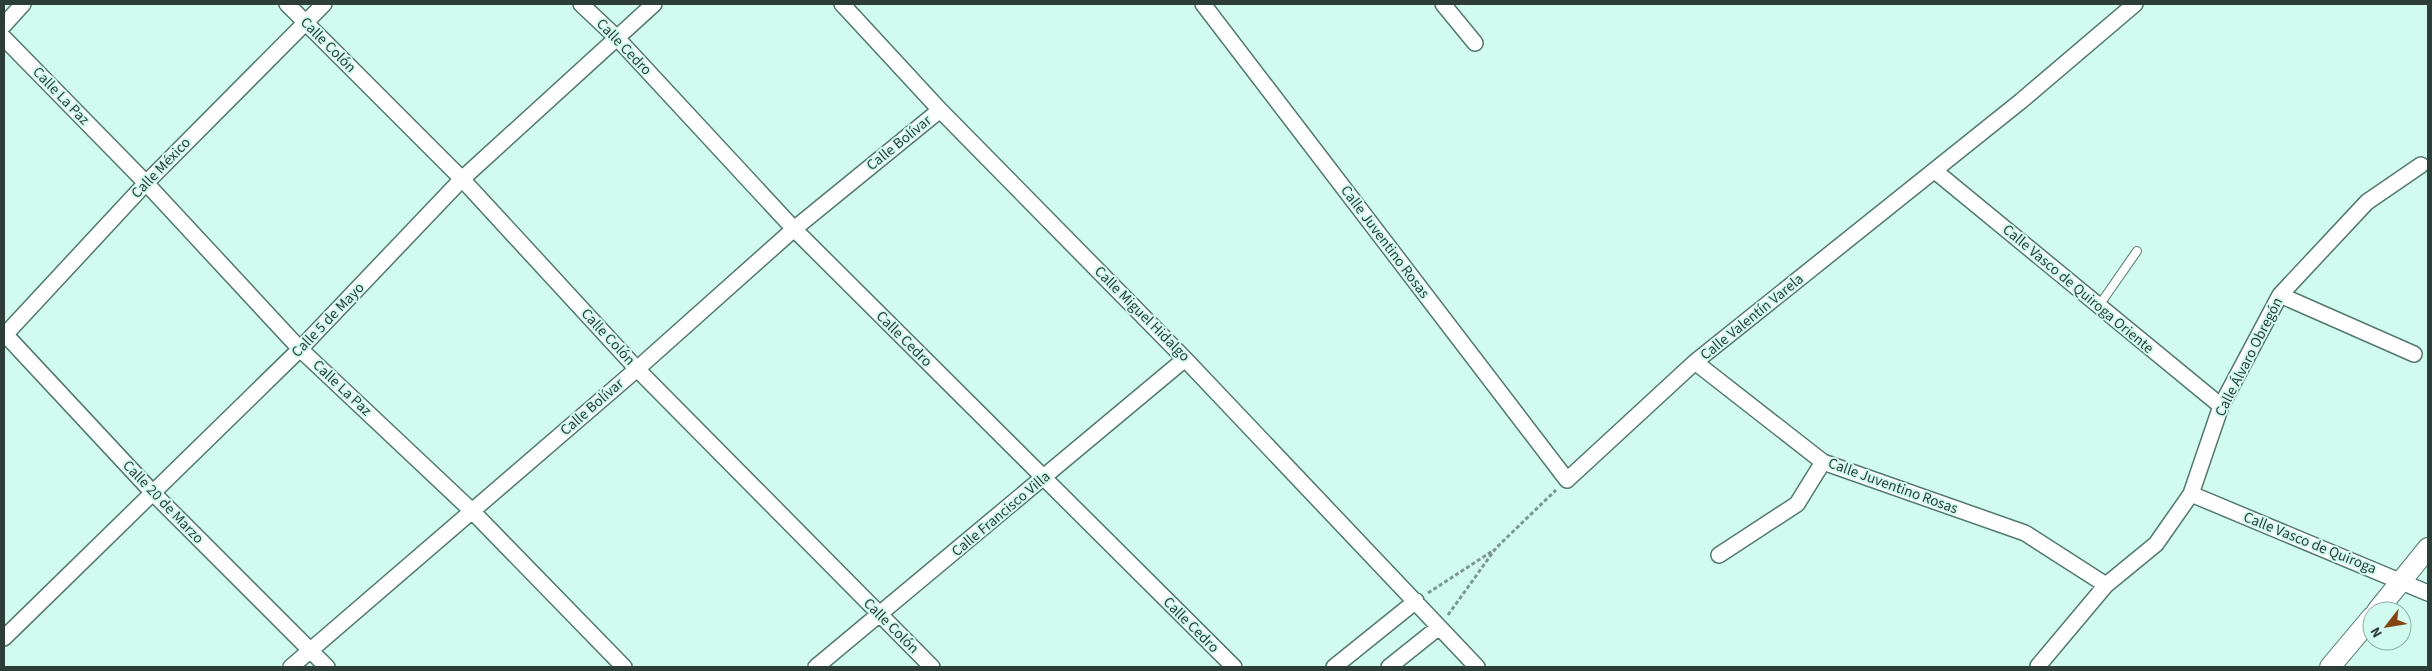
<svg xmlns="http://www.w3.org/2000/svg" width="2432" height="671" font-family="'Source Sans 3',sans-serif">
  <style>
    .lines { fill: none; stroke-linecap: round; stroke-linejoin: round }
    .lane-casing { stroke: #52796e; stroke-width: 10 }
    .street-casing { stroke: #52796e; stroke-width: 18 }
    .secondary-casing { stroke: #52796e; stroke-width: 22 }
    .path { stroke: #7b988f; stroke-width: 3; stroke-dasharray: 4 2.5; stroke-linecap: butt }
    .lane { stroke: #fff; stroke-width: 8 }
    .street { stroke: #fff; stroke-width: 15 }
    .secondary { stroke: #fff; stroke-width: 20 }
    .labels { text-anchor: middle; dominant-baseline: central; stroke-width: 4; stroke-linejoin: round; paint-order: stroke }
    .street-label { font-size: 15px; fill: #2d3e39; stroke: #d1fbee }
  </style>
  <rect width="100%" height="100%" fill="#d1fbee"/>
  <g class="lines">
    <g class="lane-casing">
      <path id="lane" d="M2098,307L2137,251"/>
    </g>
    <g class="street-casing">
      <path id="street" d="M287,4L462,179L637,369L932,667
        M581,4L617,38L794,229L1234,667
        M842,4L940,110L1185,359L1477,667
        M1203,4L1567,480L1695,362L2021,101L2135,4
        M1443,4L1475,43
        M4,25L23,4
        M4,38L146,183L300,349L472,511L624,667
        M1935,171L2221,406
        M2280,295L2414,354
        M4,333L154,494L327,667
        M4,336L146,183L324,4
        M1695,362L1823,462L2025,533L2106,585
        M2191,494L2428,593
        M1719,555L1797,504L1823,462
        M4,638L300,349L462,179L654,4
        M2038,666L2106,585L2156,544L2191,494L2221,406L2280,295L2367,202L2421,165
        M291,667L637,369L794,229L940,110
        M816,667L1185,359
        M1334,667L1416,601
        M1389,667L1439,627"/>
    </g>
    <g class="secondary-casing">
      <path id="secondary" d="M2377,611L2428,548
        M2330,667L2372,617"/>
    </g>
    <path class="path" d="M1428,593L1494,550
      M1448,615L1496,548L1556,490"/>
    <use href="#lane" class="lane"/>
    <use href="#street" class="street"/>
    <use href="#secondary" class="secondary"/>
  </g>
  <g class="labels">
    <g class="street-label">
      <text transform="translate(328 45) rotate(45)">Calle Colón</text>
      <text transform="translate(624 47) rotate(46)">Calle Cedro</text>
      <text transform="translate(61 96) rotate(46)">Calle La Paz</text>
      <text transform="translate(899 143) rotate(-39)">Calle Bolívar</text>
      <text transform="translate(161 168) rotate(-46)">Calle México</text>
      <text transform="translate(1385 242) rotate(53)">Calle Juventino Rosas</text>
      <text transform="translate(2078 289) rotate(40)">Calle Vasco de Quiroga Oriente</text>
      <text transform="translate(1142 314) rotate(45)">Calle Miguel Hidalgo</text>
      <text transform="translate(1752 317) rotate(-39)">Calle Valentín Varela</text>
      <text transform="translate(328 320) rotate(-46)">Calle 5 de Mayo</text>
      <text transform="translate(608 337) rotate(47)">Calle Colón</text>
      <text transform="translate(904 339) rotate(45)">Calle Cedro</text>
      <text transform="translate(2249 357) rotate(-63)">Calle Álvaro Obregón</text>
      <text transform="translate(342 388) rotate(43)">Calle La Paz</text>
      <text transform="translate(592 407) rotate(-41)">Calle Bolívar</text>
      <text transform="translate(1893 486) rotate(20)">Calle Juventino Rosas</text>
      <text transform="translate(163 502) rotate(46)">Calle 20 de Marzo</text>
      <text transform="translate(1001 514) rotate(-40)">Calle Francisco Villa</text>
      <text transform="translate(2310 543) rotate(22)">Calle Vasco de Quiroga</text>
      <text transform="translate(1191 625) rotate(45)">Calle Cedro</text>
      <text transform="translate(891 626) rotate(45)">Calle Colón</text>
    </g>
  </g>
  <rect width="2432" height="671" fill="none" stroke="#2d3e39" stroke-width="10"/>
  <g transform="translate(2387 626) rotate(239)"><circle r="24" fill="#d1fbee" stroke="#8fafa6"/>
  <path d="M0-4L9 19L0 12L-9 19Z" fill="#864412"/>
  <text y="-8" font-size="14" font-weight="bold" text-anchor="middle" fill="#2d3e39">N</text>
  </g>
</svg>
